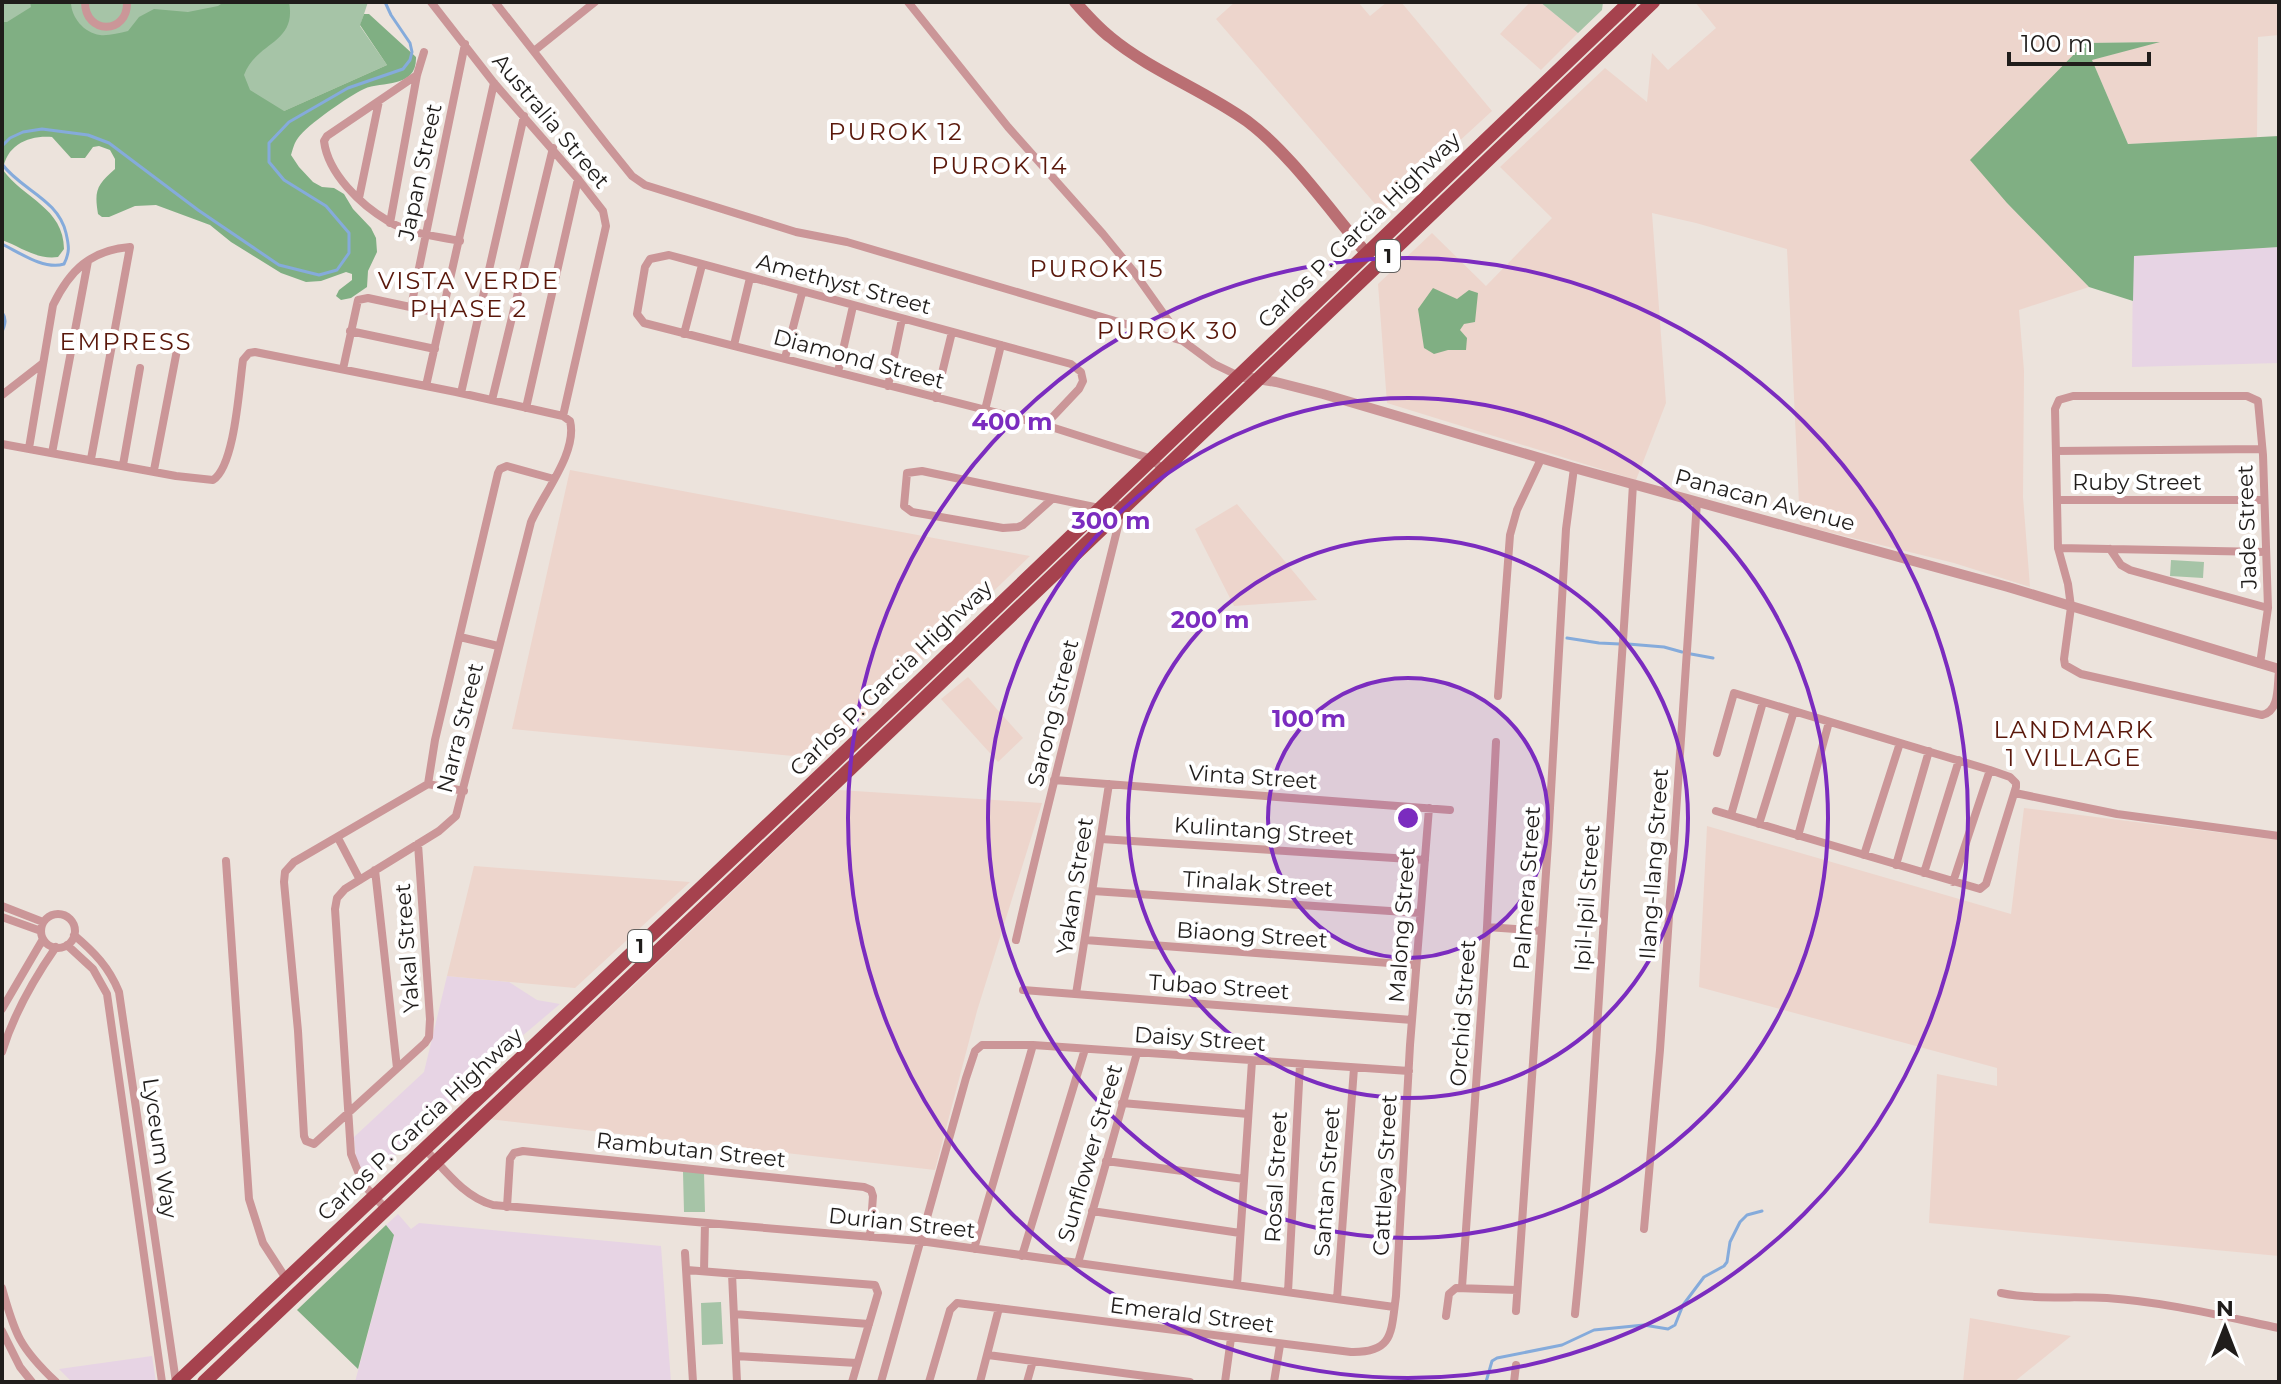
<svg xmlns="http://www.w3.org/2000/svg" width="2281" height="1384" font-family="Montserrat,sans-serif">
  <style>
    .commercial { fill: #e7d4e4 }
    .industrial { fill: #edd5cc }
    .green { fill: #a6c4a7 }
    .forest { fill: #80af83 }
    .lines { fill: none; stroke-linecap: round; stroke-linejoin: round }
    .stream { stroke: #85abdb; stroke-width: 3 }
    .minor { stroke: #cb9698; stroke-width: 8 }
    .tertiary { stroke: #cb9698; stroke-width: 10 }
    .secondary { stroke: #ba6f73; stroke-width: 12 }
    .trunk { stroke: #a6424e; stroke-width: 14 }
    .ring { fill: none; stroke: #7b2cbf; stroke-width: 4 }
    .labels { text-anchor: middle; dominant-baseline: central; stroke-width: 8; stroke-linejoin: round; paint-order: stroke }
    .shield { fill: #fff; stroke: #63615f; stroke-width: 2 }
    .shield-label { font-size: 20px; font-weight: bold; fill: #201d1b }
    .street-label { font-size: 22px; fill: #201d1b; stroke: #fff }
    .neighbourhood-label { font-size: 24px; letter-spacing: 2px; fill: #5a180b; stroke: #fff }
    .centre { fill: #7b2cbf; stroke: #fff; stroke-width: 4 }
    .ring-label { font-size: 24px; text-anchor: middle; font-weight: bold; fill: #7b2cbf; stroke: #fff; stroke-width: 8; stroke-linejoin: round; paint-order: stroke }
  </style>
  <rect width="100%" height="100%" fill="#ece3dc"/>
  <path class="commercial" d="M2279,247V363L2132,367L2133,256Z
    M447,976L509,982L537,1000L560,1004L508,1048L370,1179L360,1168L356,1158L354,1137L424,1072Z
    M398,1214L411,1229L419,1223L661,1246L671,1382H355L394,1235L386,1225Z
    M152,1356L156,1382H72L59,1369Z"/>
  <path class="industrial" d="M1235,2H1358L1370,16L1387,2H1401L1492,111L1382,212L1216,19Z
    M1530,2H1540L1578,33L1541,70L1500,34Z
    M1695,2H2279V35L2258,37L2257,137L2128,144L2092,60L2156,42L2085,43L2007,203L2089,287L2019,310L2024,371L2023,497L2030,587L1954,563L1800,525L1787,249L1696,223L1652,213L1666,403L1636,480L1387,403L1378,284L1432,233L1486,286L1552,218L1500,167L1605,68L1647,102L1652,53L1668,70L1716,28Z
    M570,470L1030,556L888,693L824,759L512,729Z
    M1237,504L1317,600L1234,606L1195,529Z
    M968,677L1023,738L998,762L941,699Z
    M839,790L1042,803L977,1011L935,1170L489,1119L630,989Z
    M2024,808L2279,840V1256L1929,1223L1937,1074L1997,1086V1068L1699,987L1707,826L2011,914Z
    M474,866L690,882L575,988L447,976Z
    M1970,1318L2071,1336L2014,1382H1963Z"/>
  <path class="green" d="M2,2H368L360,26L387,65L264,120L2,38Z
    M1540,2H1603L1602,10L1578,33Z
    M2171,560L2204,562L2203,578L2170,576Z
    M683,1172H704L705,1212H684Z
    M721,1302L723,1344L702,1345L701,1303Z"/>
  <path class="forest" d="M30,2H71C71,17 84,33 100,35C108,36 119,33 128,31L139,17L154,9L188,12L218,6L224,2H289C297,44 257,41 244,75L250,90L284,111L387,65L360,25L364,14H369L416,57C417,89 382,81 364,89C349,96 307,125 298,138C294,143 293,149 291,155L299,167L313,182L322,187L334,188L344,194L353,209L371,228L376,238L377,252L368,271L367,287L351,298L341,300L336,296L339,290L352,280V274L346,272L321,281L306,282L281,273L231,242L210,225L156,205L135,206L109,217H102L98,214C94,190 97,185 115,169V159L110,150L99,146L93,147L85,158H71L52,137C29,135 6,145 3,170C23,198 64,208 64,249L58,257C37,260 21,247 2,240V22H7L31,7Z
    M2160,42L2092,60L2128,144L2279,136V247L2134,256L2133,301L2089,287L2007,203L1970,160L2085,43Z
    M1433,288L1457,299L1469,290L1478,293L1475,322L1464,324L1460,330L1467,338L1466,350H1448L1434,354L1424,348L1418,309Z
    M386,1225L394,1235L358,1369L297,1310Z"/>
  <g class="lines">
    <path class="stream" d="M2,146L10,138L23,132L42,129L88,135L109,143L198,210L279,265L319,275L337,270L349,253V233L326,206L284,180L269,162V143L289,122L348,88L403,69L410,60L412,52L410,43L391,15L385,2
      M2,164C21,190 58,199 66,233C69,246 70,252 64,264C44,270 20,253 2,244
      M2,312C7,319 5,325 2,332
      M1567,638L1599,643L1620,644
      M1628,644L1664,647L1682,652
      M1691,654L1713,658
      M1486,1382L1492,1361L1497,1358L1562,1345L1594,1330L1644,1325L1668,1329L1675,1325L1683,1305L1704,1277L1724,1266L1727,1262L1730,1242L1740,1222L1747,1215L1762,1211"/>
    <path class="minor" d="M85,2C85,35 128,35 127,2
      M431,2L494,83L578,179L603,211L606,226L563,416
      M495,2L607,145L632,176L645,185L796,232L847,242L1183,341
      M908,2L1008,127L1103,234L1134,272L1183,341L1214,364L1239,376
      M534,51L595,2
      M417,75L327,136L324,141C328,174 361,205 388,221C409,234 437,236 460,241
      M359,198L379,101
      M390,223L417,75L424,52
      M411,307L465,44
      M350,331L435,349
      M684,334L702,265
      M734,345L750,278
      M785,358L802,293
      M343,369L358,300L368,298L443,314
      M838,372L853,306
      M426,386L494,83
      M888,386L902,319
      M461,393L524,116
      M2,395L42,364
      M936,398L952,332
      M492,400L553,148
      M526,408L578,179
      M985,410L1001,345
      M1045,425L1079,389L1083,381L1081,372L1071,364L669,255L650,259L645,267L637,314L644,323L1045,425L1152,459L1163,470
      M2,444L176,476L213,480C235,466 239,387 243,360L249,353L255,352L456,392L563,416L570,421C578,452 543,494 531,522L456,816L439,831L345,889L337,898L335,909L351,1154L363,1184L385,1208
      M29,448L53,305C70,270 91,250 130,247L91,459
      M2056,451L2262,449
      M52,453L88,261
      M123,465L140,368
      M154,470L177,350
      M1052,499L1023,525L1018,527L1003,528L912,512L904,506L907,473L922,471L1099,508
      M2057,500H2264
      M2058,548L2266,552
      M2110,549L2121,565L2130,570L2268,608
      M460,637L498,646
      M2260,664L2268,608L2263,455L2258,401L2247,396H2073L2059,400L2055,409L2058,548L2068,584L2071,607L2064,659L2065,665L2081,674L2262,715C2280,711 2277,687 2279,671
      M1498,696L1510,535L1517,510L1541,459
      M1054,780L1450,810
      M428,784L435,740L498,473L500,469L507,466L554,479
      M428,784L464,791
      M2015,793L2117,814L2279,836
      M1716,811L1980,889L1986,884L2016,787V783L2010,777L1990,770L1734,693L1717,753
      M1731,815L1763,702
      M1759,824L1794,711
      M1798,836L1829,722
      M338,838L360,880
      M1101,839L1425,860
      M418,844L430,1019L429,1037L425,1043L314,1144L306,1141L304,1136L298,1031L284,882L285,872L294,862L428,784
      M1864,855L1900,743
      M226,861L249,1199L263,1243L287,1280
      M1896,865L1929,751
      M375,870L397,1068
      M1924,873L1959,760
      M1953,882L1990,770
      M1093,891L1420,913
      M2,906L43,922
      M41 931a17 17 0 1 1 34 0a17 17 0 1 1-34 0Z
      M2,917L41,931
      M1487,927L1542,931
      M74,935C94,952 109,967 119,992L176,1382
      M1016,940C1049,796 1087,653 1122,510L1112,498
      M1085,940L1416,965
      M67,945L93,969L107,994L162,1382
      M1023,990L1412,1020
      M1076,994L1109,784
      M2,1009L43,939
      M2,1052C14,1013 33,980 56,947
      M1122,1103L1248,1114
      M425,1149C445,1170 464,1197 493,1205L920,1241L1394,1307
      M1106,1161L1244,1179
      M507,1207L510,1159L514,1153L523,1151L864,1187L871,1190L873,1196L870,1237
      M1092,1211L1240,1233
      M1644,1229L1660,1050L1697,502
      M974,1249L1033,1045
      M685,1253L693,1382
      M1022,1256L1085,1049
      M1078,1263L1137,1053
      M687,1270L875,1285L878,1293L852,1382
      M704,1271L705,1223
      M732,1274L737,1382
      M1237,1285L1252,1061
      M1462,1287L1487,927L1496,742
      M2,1288C15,1335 20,1348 56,1382
      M1288,1292L1300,1064
      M2001,1293C2036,1300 2071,1296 2107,1298C2165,1302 2222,1316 2279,1328
      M1337,1299L1354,1068
      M1516,1311L1548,843L1566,529L1574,468
      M734,1314L869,1324
      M1575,1314C1589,1177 1596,1040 1605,902C1614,763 1625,624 1633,484
      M1446,1316L1449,1294L1456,1288L1517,1290
      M2,1331L20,1367L32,1382
      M988,1355L1190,1382
      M736,1356L857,1363
      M881,1382L966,1078L975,1051L982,1045H1033L1409,1071
      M929,1382L950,1310L957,1303L1351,1352C1394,1353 1391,1332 1396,1296L1410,1045L1429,808
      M980,1382L999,1308
      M1027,1382L1033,1361
      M1225,1382L1231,1338
      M1274,1382L1280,1345
      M1514,1382L1516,1365"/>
    <path class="tertiary" d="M1239,376L1276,382L1323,394L1574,468L2008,587L2279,669"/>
    <path class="secondary" d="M1075,2C1086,14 1097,27 1110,37C1151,71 1204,90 1247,121C1290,153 1331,212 1367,254"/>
    <path class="trunk" d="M178,1382L901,699L1630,2
      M204,1382L912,710L1653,2"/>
  </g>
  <circle cx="1408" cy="818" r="140" fill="#7b2cbf" fill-opacity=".12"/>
  <g class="ring">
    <circle cx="1408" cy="818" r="140"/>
    <circle cx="1408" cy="818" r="280"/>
    <circle cx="1408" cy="818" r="420"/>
    <circle cx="1408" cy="818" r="560"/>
  </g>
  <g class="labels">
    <g class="shield">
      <rect x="1376" y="240" width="24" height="32" rx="6"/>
      <rect x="628" y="930" width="24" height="32" rx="6"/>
    </g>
    <g class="shield-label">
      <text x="1388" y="256">1</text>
      <text x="640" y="946">1</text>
    </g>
    <g class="street-label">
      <text transform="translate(551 121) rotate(50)">Australia Street</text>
      <text transform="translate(420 172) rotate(-78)">Japan Street</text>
      <text transform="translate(1359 230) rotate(-44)">Carlos P. Garcia Highway</text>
      <text transform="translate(844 284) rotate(15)">Amethyst Street</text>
      <text transform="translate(859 359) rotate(15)">Diamond Street</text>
      <text x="2137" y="482">Ruby Street</text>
      <text transform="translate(1765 500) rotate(15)">Panacan Avenue</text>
      <text transform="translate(2247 527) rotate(-92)">Jade Street</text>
      <text transform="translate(891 678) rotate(-44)">Carlos P. Garcia Highway</text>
      <text transform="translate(1053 713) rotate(-76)">Sarong Street</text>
      <text transform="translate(460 728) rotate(-76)">Narra Street</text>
      <text transform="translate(1253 777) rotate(4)">Vinta Street</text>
      <text transform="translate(1264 831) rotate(4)">Kulintang Street</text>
      <text transform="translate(1654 864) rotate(-86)">Ilang-Ilang Street</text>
      <text transform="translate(1258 884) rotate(4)">Tinalak Street</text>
      <text transform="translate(1075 886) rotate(-81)">Yakan Street</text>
      <text transform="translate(1527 888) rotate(-86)">Palmera Street</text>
      <text transform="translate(1587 898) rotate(-86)">Ipil-Ipil Street</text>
      <text transform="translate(1402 925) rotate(-86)">Malong Street</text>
      <text transform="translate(1252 935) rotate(4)">Biaong Street</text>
      <text transform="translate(407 948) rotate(-94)">Yakal Street</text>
      <text transform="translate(1219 987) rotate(4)">Tubao Street</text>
      <text transform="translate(1463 1013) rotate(-86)">Orchid Street</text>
      <text transform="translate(1200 1039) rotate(4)">Daisy Street</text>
      <text transform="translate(420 1124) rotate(-43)">Carlos P. Garcia Highway</text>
      <text transform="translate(160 1148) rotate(82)">Lyceum Way</text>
      <text transform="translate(691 1150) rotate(6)">Rambutan Street</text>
      <text transform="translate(1090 1153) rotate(-74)">Sunflower Street</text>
      <text transform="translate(1385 1175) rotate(-87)">Cattleya Street</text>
      <text transform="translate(1276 1177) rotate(-87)">Rosal Street</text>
      <text transform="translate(1327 1182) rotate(-86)">Santan Street</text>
      <text transform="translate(902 1223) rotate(6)">Durian Street</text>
      <text transform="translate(1192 1315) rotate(7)">Emerald Street</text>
    </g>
    <g class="neighbourhood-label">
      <text x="896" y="131">PUROK 12</text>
      <text x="1000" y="165">PUROK 14</text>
      <text x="1097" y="268">PUROK 15</text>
      <text x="469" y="280">VISTA VERDE<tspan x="469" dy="28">PHASE 2</tspan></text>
      <text x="1168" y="330">PUROK 30</text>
      <text x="126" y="341">EMPRESS</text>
      <text x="2074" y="729">LANDMARK<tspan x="2074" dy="28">1 VILLAGE</tspan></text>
    </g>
  </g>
  <circle cx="1408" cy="818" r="12" class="centre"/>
  <g class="ring-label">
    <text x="1012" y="430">400 m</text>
    <text x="1111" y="529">300 m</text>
    <text x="1210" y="628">200 m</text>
    <text x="1309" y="727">100 m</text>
  </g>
  <rect width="2281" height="1384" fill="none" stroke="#201d1b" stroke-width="8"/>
  <g transform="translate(2225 1328)" stroke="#ffffff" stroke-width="6" paint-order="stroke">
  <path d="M0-6L14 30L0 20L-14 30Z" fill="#201d1b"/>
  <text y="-12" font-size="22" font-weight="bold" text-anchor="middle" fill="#201d1b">N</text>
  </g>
  <path d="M2009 52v12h140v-12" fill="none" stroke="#201d1b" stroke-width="4"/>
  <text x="2021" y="52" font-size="24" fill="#201d1b" stroke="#ffffff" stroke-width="6" paint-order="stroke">100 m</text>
</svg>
